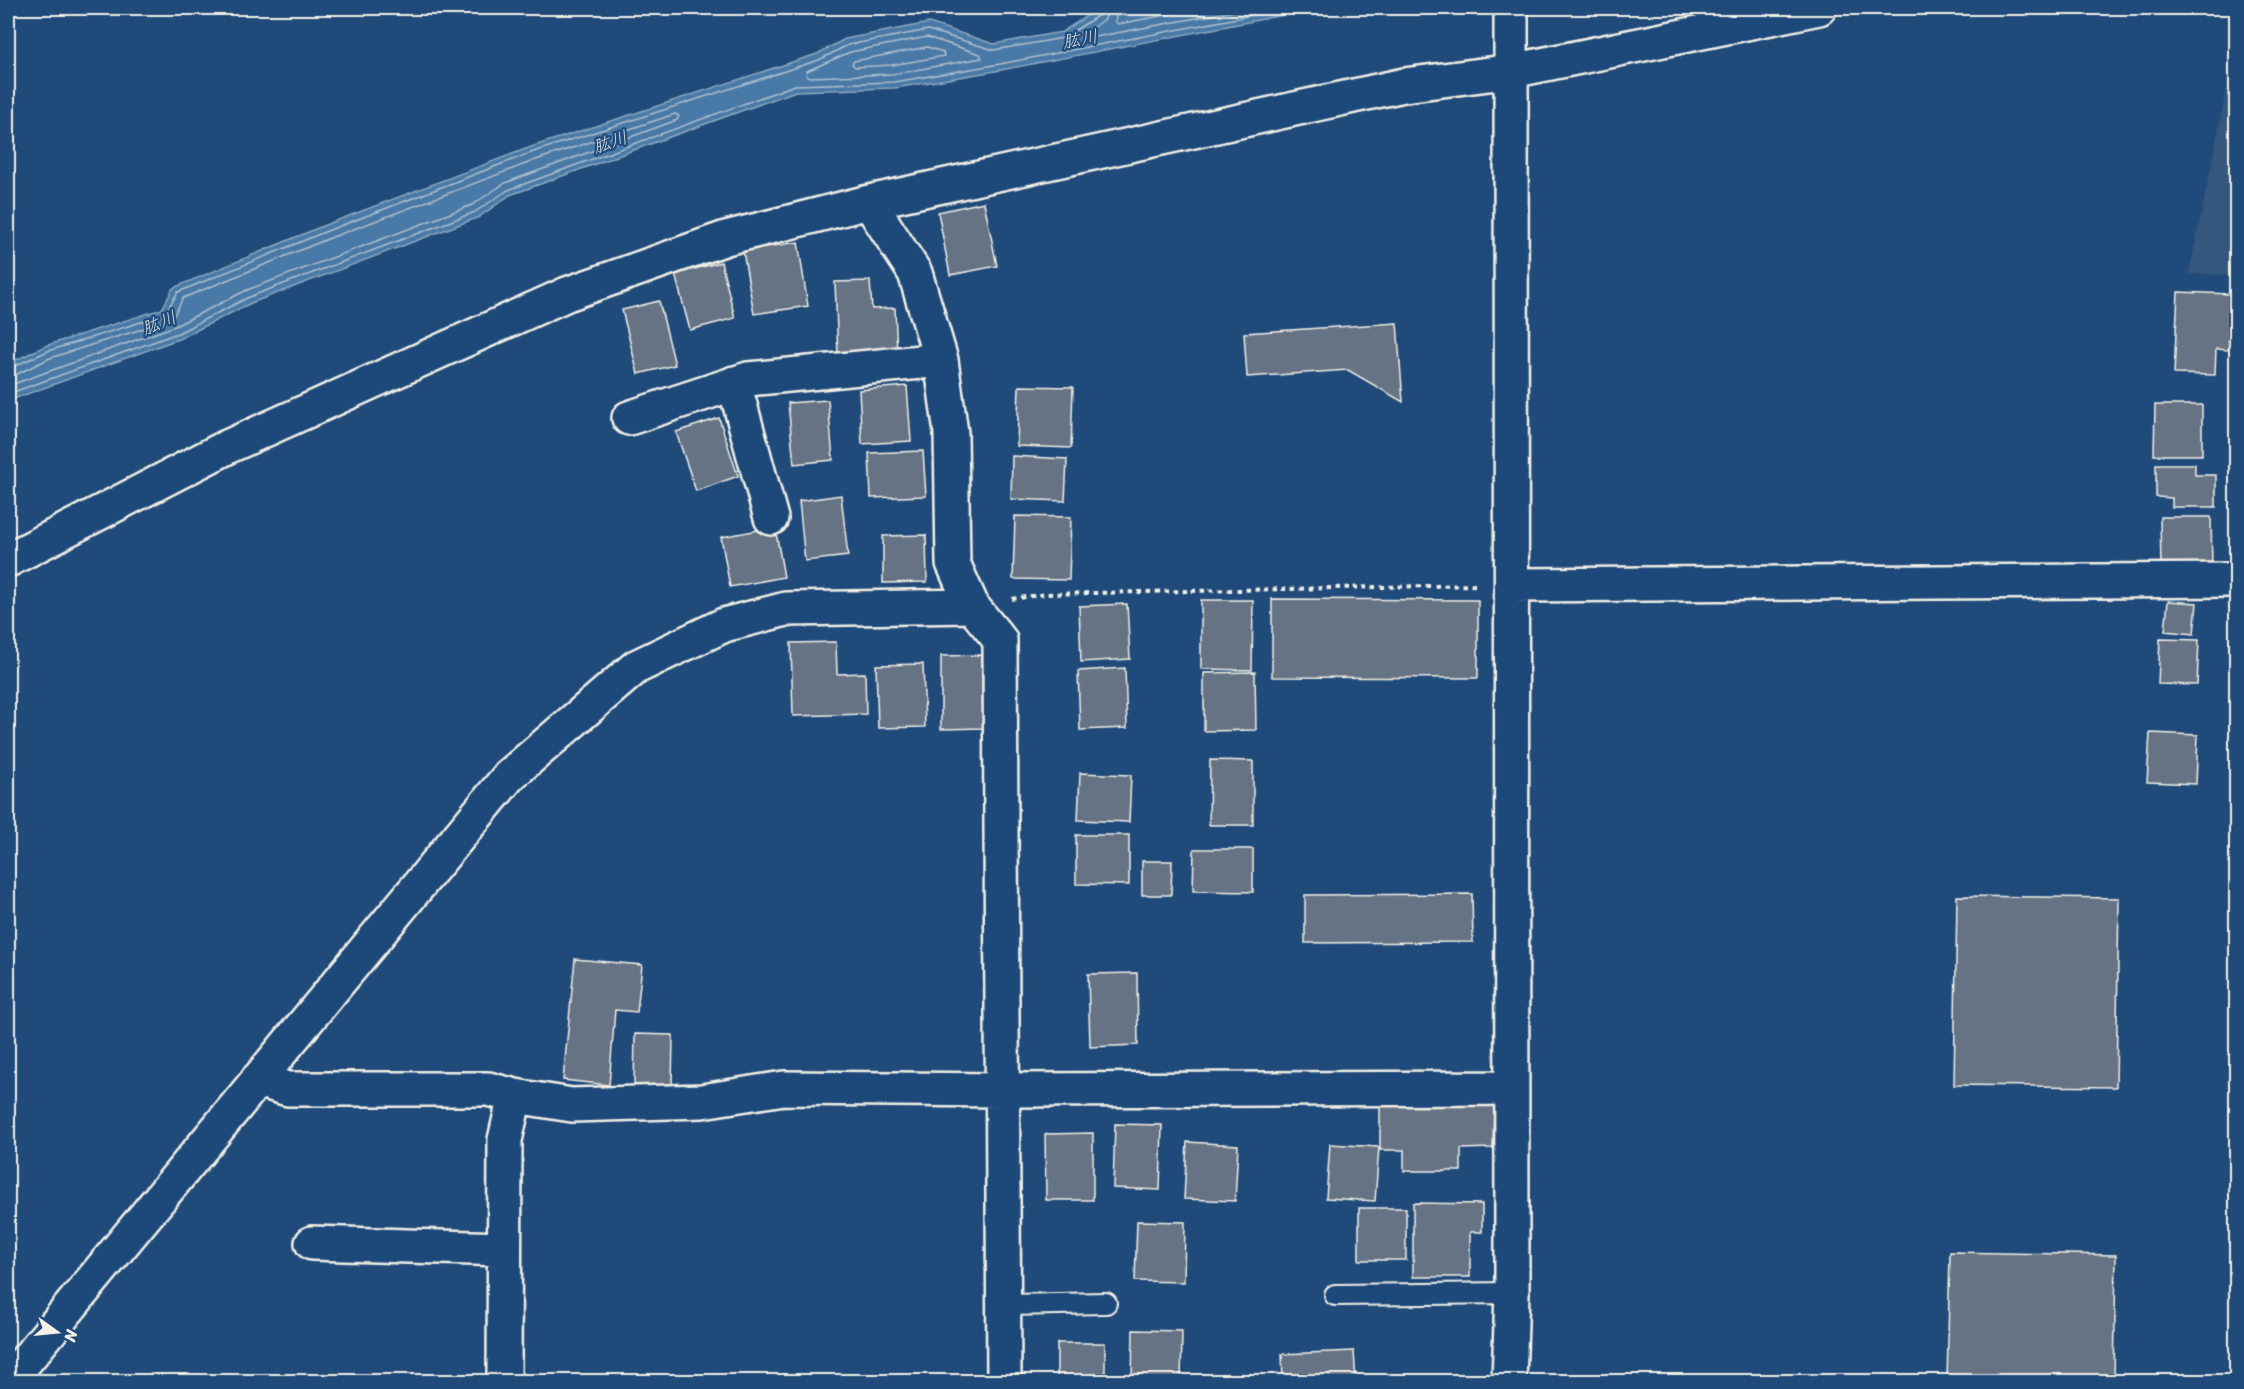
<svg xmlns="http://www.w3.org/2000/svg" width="2244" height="1389" font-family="Sriracha,'Klee One',sans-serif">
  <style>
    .built { fill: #34567d }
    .water { fill: #4a79a7; stroke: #8ea9c1; stroke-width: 1.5 }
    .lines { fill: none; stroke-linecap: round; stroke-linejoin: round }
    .shore { stroke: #b0c1ce; stroke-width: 1.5 }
    .building { fill: #667385; stroke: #f4f1e8; stroke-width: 1.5 }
    .service-casing { stroke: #f4f1e8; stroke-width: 24 }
    .minor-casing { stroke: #f4f1e8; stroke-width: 38 }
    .path { stroke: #f4f1e8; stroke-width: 4; stroke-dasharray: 4.5 4.5; stroke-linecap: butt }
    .service { stroke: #1f4a7a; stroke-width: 20 }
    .minor { stroke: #1f4a7a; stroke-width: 33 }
    .labels { text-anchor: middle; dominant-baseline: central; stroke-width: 4.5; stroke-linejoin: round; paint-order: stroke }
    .water-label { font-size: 18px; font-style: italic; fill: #dadfde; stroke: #1f4a7a }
  </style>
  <rect width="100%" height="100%" fill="#1f4a7a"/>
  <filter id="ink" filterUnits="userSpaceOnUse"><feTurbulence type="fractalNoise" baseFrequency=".0167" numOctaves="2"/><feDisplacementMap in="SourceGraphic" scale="12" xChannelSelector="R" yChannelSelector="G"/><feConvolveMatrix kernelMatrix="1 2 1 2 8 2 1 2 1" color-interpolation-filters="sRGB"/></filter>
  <g filter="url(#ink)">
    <path class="built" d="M2236,42V275L2189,274Z"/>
    <path class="water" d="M1099,8H1320L1001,70L895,88L796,91L510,195L479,217L251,303L181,338L8,401V364L45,346L162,309L173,288L325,225L531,147L817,54L845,39L929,23L994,44L1062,32Z"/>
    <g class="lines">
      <path class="shore" d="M1109,8L1105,19L1083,35L1084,39L1250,8
        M1118,8L1115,21L1118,24L1203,8
        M927,37L980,54L982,58L893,74L809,77L806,75L807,71L850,52Z
        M927,47L943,52L944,56L892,65L855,67L852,64L854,61Z
        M8,369L48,351L164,315L178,292L327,231L533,152L819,60L848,45L928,30L994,50L1063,38L1099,15L1102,8
        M8,376L15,375L50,358L167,321L173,317L183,298L330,238L536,160L675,114L679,116L677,120L505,183L472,205L247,290L175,326L8,386
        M8,394L178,333L249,297L475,212L508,190L795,85L894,82L1000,64L1289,8"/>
    </g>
    <path class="building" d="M984,202L997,266L950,275L938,212Z
      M798,242L808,306L754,314L743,251Z
      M721,262L735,318L690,330L675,274Z
      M870,281L872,309L895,308L897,353L838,356L835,282Z
      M2178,292L2231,294L2229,350L2216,349L2215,375L2174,374Z
      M659,301L675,365L638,374L622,310Z
      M1397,323L1403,402L1348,370L1247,377L1244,333Z
      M907,386L911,441L862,444L859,390Z
      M1019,386L1073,387L1071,448L1017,446Z
      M828,400L833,460L794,464L788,403Z
      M2155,405H2202V455H2154Z
      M719,418L738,476L696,491L676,432Z
      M923,451L926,496L871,498L869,453Z
      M1012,456L1067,459L1065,501L1011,499Z
      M2156,464H2195V475H2216V507H2172V498L2156,497Z
      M841,495L848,556L805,561L799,501Z
      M1015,516L1071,517L1069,580L1013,579Z
      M2160,517H2211L2212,566L2161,567Z
      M775,527L784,577L730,587L721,537Z
      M926,535L927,582L883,583V536Z
      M1272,599L1478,600V678L1272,677Z
      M1201,600H1253L1252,670L1201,669Z
      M2168,601L2197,603L2194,634L2165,631Z
      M1127,604L1130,659L1081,662L1079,606Z
      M2160,639L2199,640L2197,685L2158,684Z
      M836,642L837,674L865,673L866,714L793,716L791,643Z
      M982,655L983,728L941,729V656Z
      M923,664L925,727L878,728L876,665Z
      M1125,668L1127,728L1080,730L1078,671Z
      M1255,672L1256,730L1204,731V673Z
      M2150,733L2198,735L2196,784L2147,782Z
      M1210,760L1253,761V825H1209Z
      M1080,773L1131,775L1129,822L1078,820Z
      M1076,835H1129V885L1076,884Z
      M1194,849H1253V892L1193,891Z
      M1142,861H1172L1171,895H1142Z
      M1472,894L1473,942L1305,943V895Z
      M1957,896L2119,898L2116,1087L1954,1085Z
      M575,959L642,965L637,1012L615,1010L609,1085L563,1080Z
      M1137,973L1138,1045L1090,1047L1088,974Z
      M635,1034L673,1035L672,1086L634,1085Z
      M1494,1101L1493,1148L1461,1149V1171H1404V1150H1380V1102Z
      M1115,1124L1162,1125L1160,1190L1113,1188Z
      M1093,1133V1200H1046L1045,1134Z
      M1187,1142L1238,1145L1235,1201L1184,1199Z
      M1330,1144L1379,1147L1375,1201L1326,1198Z
      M1413,1203L1482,1204V1232H1470V1277H1413Z
      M1359,1208H1406V1260H1359Z
      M1137,1221L1185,1222L1184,1282L1135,1281Z
      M1950,1252L2116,1255L2114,1382H1947Z
      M1133,1330L1182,1331L1181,1382H1132Z
      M1057,1343H1105V1382H1057Z
      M1354,1351L1356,1382H1283L1282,1354Z"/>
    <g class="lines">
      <g class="service-casing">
        <path id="service" d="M1335,1295L1512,1293
          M1004,1305L1106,1303"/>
      </g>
      <g class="minor-casing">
        <path id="minor" d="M869,202L915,273L941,360L951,433L953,563L972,606L1000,640L1004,1382
          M734,383L771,518
          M629,418L748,379L941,360
          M8,560L227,447L567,294L726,238L869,202L1404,85L1512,71L1819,8
          M1512,585L2236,580
          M257,1080L288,1089H488L515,1096L572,1105L702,1101L784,1088L1003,1090L1511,1088
          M312,1243L504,1249
          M8,1382L509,776L636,667L724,625L786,609L972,606
          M504,1382L505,1140L515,1096
          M1509,1382L1512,1293L1511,8"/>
      </g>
      <path class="path" d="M1012,599L1046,594L1478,585"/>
      <use href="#service" class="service"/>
      <use href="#minor" class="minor"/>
    </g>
  </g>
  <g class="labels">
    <g class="water-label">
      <text transform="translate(1080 39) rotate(-11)">肱川</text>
      <text transform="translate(610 142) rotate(-19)">肱川</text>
      <text transform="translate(159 323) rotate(-22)">肱川</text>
    </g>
  </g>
  <rect width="2244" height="1389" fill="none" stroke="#1f4a7a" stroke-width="30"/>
  <rect x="15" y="15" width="2214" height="1359" fill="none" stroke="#f4f1e8" stroke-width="2" filter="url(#ink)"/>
  <g transform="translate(57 1332) rotate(105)" stroke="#1f4a7a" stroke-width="4.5" paint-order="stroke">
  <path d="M0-4.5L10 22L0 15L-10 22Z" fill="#f4f1e8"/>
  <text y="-9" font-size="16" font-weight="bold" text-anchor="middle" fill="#f4f1e8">N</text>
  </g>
</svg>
